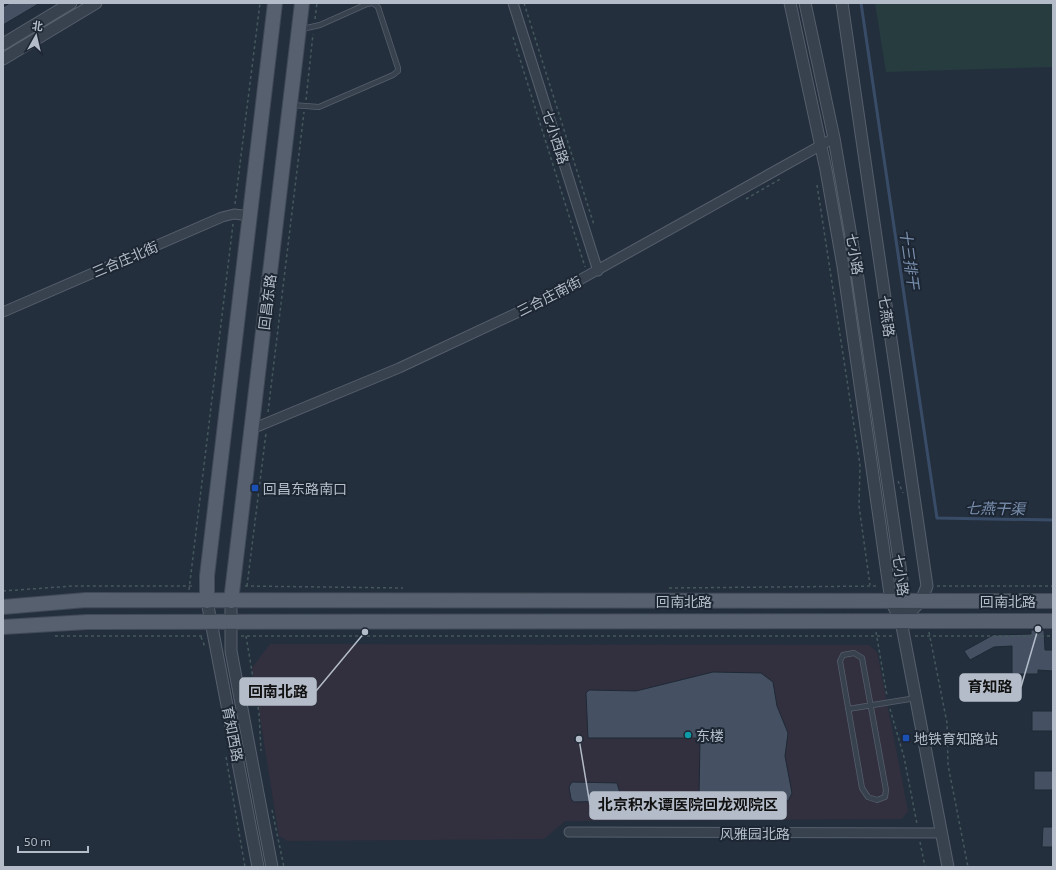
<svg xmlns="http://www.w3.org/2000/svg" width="1056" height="870" font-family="'Exo 2','Noto Sans SC',sans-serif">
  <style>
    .medical { fill: #32303f }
    .green { fill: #263c3f }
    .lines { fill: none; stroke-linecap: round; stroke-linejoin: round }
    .stream { stroke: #394c67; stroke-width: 3 }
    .building { fill: #455162; stroke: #1f2835 }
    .service-casing { stroke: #565f6c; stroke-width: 6 }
    .minor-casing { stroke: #565f6c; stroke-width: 11 }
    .tertiary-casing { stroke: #565f6c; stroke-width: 13 }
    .primary-casing { stroke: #414a57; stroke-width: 16 }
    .path { stroke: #44595c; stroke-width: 1.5; stroke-dasharray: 3 3; stroke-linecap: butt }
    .service { stroke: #38414e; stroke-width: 4.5 }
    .minor { stroke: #38414e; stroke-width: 9 }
    .tertiary { stroke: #38414e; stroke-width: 11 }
    .primary { stroke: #56606e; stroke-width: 14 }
    .transit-dot { fill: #1a4fb4; stroke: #1d2633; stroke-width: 1.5 }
    .culture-dot { fill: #0f9aa8; stroke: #1d2633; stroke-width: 1.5 }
    .labels { text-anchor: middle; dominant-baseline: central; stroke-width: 4; stroke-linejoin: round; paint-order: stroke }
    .street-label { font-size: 14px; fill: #b4bcc9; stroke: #1d2633 }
    .poi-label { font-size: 14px; fill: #b4bcc9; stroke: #1d2633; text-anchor: start }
    .water-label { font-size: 15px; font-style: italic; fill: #7c92b1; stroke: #1d2633 }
    .leader { fill: none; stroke: #b4bcc9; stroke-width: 1.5 }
    .callout-dot { fill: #b4bcc9; stroke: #1d2633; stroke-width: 1.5 }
    .callout { fill: #b4bcc9; stroke: #b4bcc9; stroke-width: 1.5 }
    .callout-label { font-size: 15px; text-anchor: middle; font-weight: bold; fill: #111 }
  </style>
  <rect width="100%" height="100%" fill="#242f3e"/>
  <path class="medical" d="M270,644L869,645L877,652L908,811L902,819L565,821L544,839L288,841L279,836L252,668Z"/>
  <path class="green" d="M875,3H1053V67L886,72Z"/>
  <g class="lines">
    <path class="stream" d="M861,3L937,518L1053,520"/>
  </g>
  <path class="building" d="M10,3H40L3,25V7Z
    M1031,630H1044L1045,650H1053V671L1038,670V674H1012V646L994,647L970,660L964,651L993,635L1031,634Z
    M713,672L761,673L773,682L777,706L788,733L785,756L792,793L788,801L699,798L700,738H588L586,693L589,690L636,691Z
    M1032,711H1053V731H1032Z
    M1034,771H1053V790H1034Z
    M572,782L617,783L621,796L620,799L618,801L574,802L571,799L569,787Z
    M1043,827H1053V847H1042Z"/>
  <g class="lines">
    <g class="service-casing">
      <path id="service" d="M292,105L319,107L393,75L398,71V68L378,7L373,3L367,4L320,25L302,29
        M854,653L862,658L886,790L885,797L877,800L868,797L862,788L840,661L843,655Z
        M848,709L916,698"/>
    </g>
    <g class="minor-casing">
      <path id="minor" d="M513,3L598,271
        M3,312L222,217L234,214L250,216
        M252,429L399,368L540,302L834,138
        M569,832L941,833"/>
    </g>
    <g class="tertiary-casing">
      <path id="tertiary" d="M790,3L826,170L843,266L891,601L901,621L948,867
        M805,3L834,138L856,265L905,601L904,609
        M842,3L927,586L921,601L901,621
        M3,44L71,3
        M3,59L96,3
        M207,601L258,867
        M231,601V651L272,867"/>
    </g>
    <g class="primary-casing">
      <path id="primary" d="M207,601V576L275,3
        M231,601L302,3
        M3,607L86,600L1053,601
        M3,627L87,622L1053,621"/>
    </g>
    <path class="path" d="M524,3L594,225
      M315,19L317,3
      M513,37L585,267
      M306,100L313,34
      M817,185L860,465L859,506L870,585
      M746,199L782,178
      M235,204L260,3
      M268,412L304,112
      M898,481L903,493
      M245,586L403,588
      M247,586L266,433
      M937,586H1053
      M669,588L879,586
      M189,590L233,224
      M3,591L73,586H195
      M876,632L887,696
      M929,632L947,723L948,765L968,867
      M55,636H203
      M241,636H893
      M246,636L259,713L261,751
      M915,636H1053
      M201,637L205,647
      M890,709L904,757L917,824
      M226,757L245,867
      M272,810L284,867
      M920,842L925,867"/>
    <use href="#service" class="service"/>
    <use href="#minor" class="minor"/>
    <use href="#tertiary" class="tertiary"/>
    <use href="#primary" class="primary"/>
  </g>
  <g class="transit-dot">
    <rect x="251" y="484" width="8" height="8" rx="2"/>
    <rect x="902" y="734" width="8" height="8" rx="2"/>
  </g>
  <circle class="culture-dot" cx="688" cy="735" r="4"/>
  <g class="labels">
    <g class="street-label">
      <text transform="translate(556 137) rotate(72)">七小西路</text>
      <text transform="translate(855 254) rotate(81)">七小路</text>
      <text transform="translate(125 259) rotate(-23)">三合庄北街</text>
      <text transform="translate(549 296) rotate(-27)">三合庄南街</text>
      <text transform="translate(267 302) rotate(-83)">回昌东路</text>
      <text transform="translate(887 316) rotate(82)">七燕路</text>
      <text transform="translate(901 575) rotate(82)">七小路</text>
      <text x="684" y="601">回南北路</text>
      <text x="1008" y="601">回南北路</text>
      <text transform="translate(233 734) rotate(79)">育知西路</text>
      <text x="755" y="833">风雅园北路</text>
    </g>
    <g class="poi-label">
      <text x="263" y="488">回昌东路南口</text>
      <text x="696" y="735">东楼</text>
      <text x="914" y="738">地铁育知路站</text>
    </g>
    <g class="water-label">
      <text transform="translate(910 259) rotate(82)">十三排干</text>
      <text transform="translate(995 508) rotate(1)">七燕干渠</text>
    </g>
  </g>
  <path class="leader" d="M1038 629L1021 687M365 632L316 691M579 739L590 805"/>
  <g class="callout-dot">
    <circle cx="1038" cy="629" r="4"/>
    <circle cx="365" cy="632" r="4"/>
    <circle cx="579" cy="739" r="4"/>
  </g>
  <g class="callout">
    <rect x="960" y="674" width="61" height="27" rx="4"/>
    <rect x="240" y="678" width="76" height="27" rx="4"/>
    <rect x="590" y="792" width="196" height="27" rx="4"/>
  </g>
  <g class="callout-label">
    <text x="990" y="692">育知路</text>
    <text x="278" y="697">回南北路</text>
    <text x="688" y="810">北京积水谭医院回龙观院区</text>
  </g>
  <rect width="1056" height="870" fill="none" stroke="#b4bcc9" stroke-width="8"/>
  <g transform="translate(36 36) rotate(8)" stroke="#1d2633" stroke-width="3" paint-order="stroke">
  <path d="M0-3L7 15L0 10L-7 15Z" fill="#b4bcc9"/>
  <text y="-6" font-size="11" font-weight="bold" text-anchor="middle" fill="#b4bcc9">北</text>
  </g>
  <path d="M18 846v6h70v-6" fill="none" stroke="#b4bcc9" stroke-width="2"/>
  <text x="24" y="846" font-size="12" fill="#b4bcc9" stroke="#1d2633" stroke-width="3" paint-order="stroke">50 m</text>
</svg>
